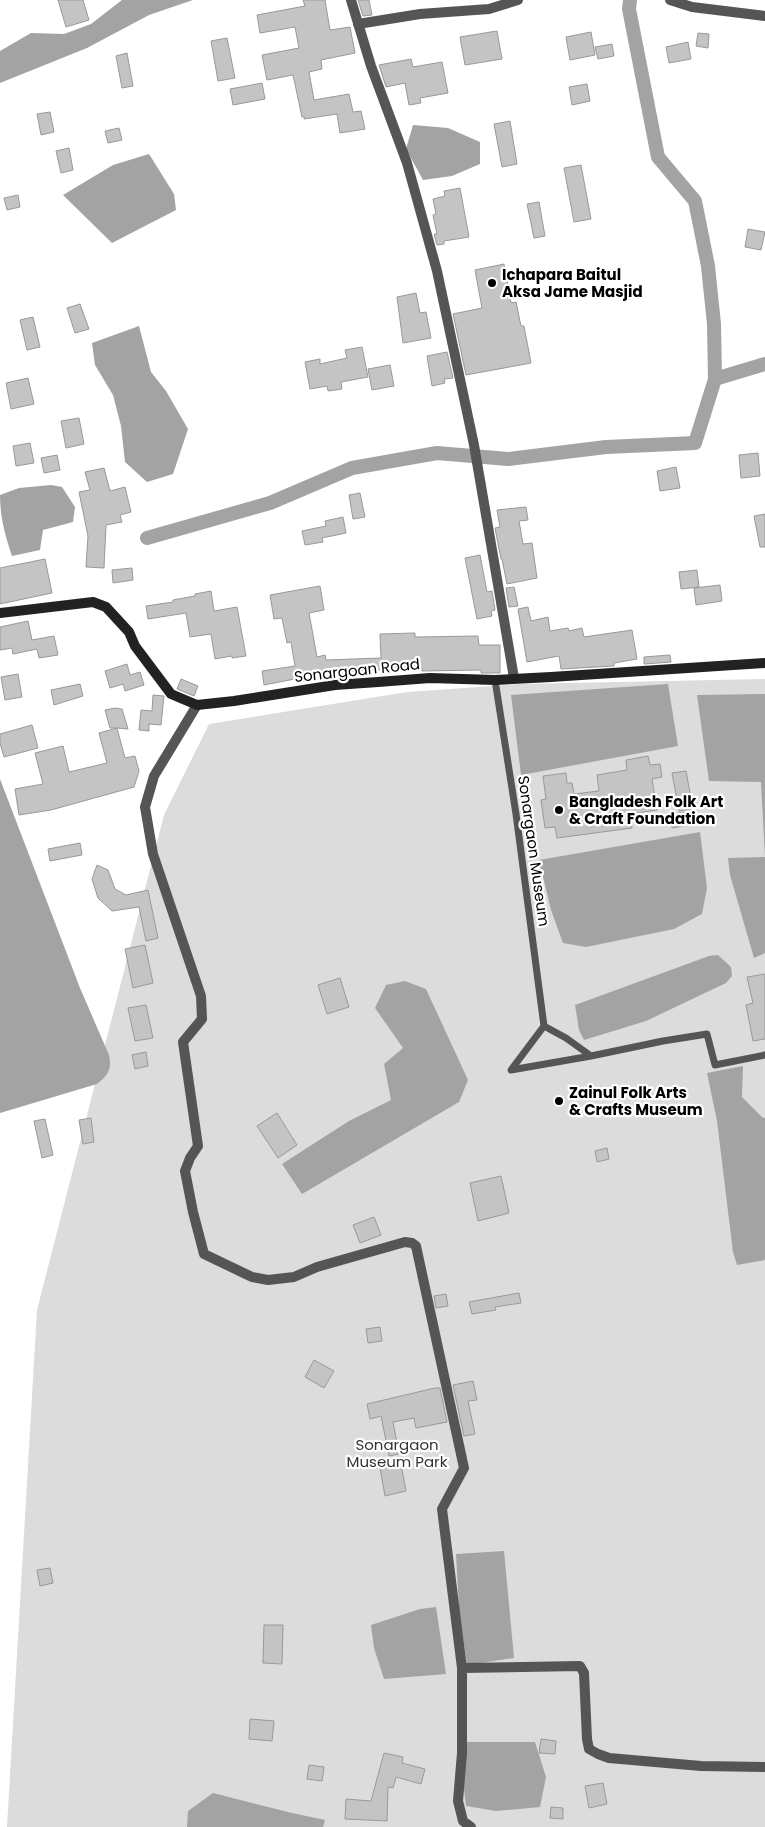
<svg xmlns="http://www.w3.org/2000/svg" width="765" height="1827" font-family="Poppins,sans-serif">
  <style>
    .green { fill: #dcdcdc }
    .water { fill: #a3a3a3 }
    .lines { fill: none; stroke-linecap: round; stroke-linejoin: round }
    .canal { stroke: #a3a3a3; stroke-width: 14 }
    .building { fill: #c4c4c4; stroke: #999 }
    .service { stroke: #555; stroke-width: 7 }
    .minor { stroke: #555; stroke-width: 10 }
    .tertiary { stroke: #555; stroke-width: 10 }
    .secondary { stroke: #222; stroke-width: 10 }
    .poi-dot { fill: #000; stroke: #fff; stroke-width: 2 }
    .labels { text-anchor: middle; dominant-baseline: central; stroke-width: 4.5; stroke-linejoin: round; paint-order: stroke }
    .poi-label { font-size: 15px; font-weight: bold; fill: #000; stroke: #fff; text-anchor: start }
    .street-label { font-size: 15px; fill: #000; stroke: #fff }
    .park-label { font-size: 15px; fill: #333; stroke: #fff }
  </style>
  <rect width="100%" height="100%" fill="#fff"/>
  <path class="green" d="M765,679V1827H7L37,1310L164,815L209,724L407,692L519,684Z"/>
  <path class="water" d="M122,0H193L149,15L87,48L0,83V51L31,33L64,34L91,24Z
    M413,125L448,128L480,142V164L452,176L423,180L406,149Z
    M149,154L174,194L176,210L112,243L63,195L113,165Z
    M139,326L151,372L166,391L188,429L173,474L147,482L125,462L121,426L113,395L95,365L92,343Z
    M51,485L62,487L75,507L73,522L43,530L40,550L12,556C5,535 0,517 0,495L19,488Z
    M668,684L678,746L521,775L511,695Z
    M765,694V953L754,958L730,875L728,858L765,857L761,782L709,781L697,695Z
    M0,779L80,988L109,1055C112,1070 108,1075 97,1084L0,1113Z
    M700,832L707,888L702,914L674,929L586,947L563,943L551,910L539,860Z
    M718,955L731,967L732,976L726,983L646,1021L584,1040L579,1030L575,1005L709,956Z
    M405,981L426,989L468,1080L459,1102L302,1194L282,1164L349,1121L391,1100L384,1064L403,1048L375,1008L386,985Z
    M743,1066L742,1097L762,1117L765,1118V1260L737,1265L733,1252L717,1121L707,1073Z
    M504,1551L514,1658L467,1665L459,1608L456,1554Z
    M436,1607L446,1674L384,1679L374,1648L371,1625L420,1609Z
    M467,1742H535L546,1777L540,1807L496,1811L466,1806L462,1773Z
    M213,1793L292,1813L325,1820L323,1827H187L188,1811Z"/>
  <g class="lines">
    <path class="canal" d="M630,0L629,9L658,157L695,201L708,266L714,324L715,379
      M147,538L270,503L352,468L437,453L508,459L606,447L695,443L715,379L765,364"/>
  </g>
  <path class="building" d="M58,0H83L89,20L66,27Z
    M303,0H325L330,30L350,27L355,53L321,60L322,69L309,72L314,100L349,94L353,112L361,111L365,129L340,133L337,114L304,119V116L302,117L293,75L267,80L262,55L299,48L295,27L260,33L257,15L305,6Z
    M358,0H369L372,15L363,16Z
    M497,31L502,59L465,65L460,37Z
    M591,32L595,55L570,60L566,37Z
    M698,33L709,34L708,48L696,46Z
    M227,38L235,78L218,81L211,41Z
    M688,42L691,59L669,63L666,47Z
    M612,44L614,56L598,59L595,47Z
    M127,53L133,86L122,88L116,56Z
    M411,59L413,67L442,62L448,93L420,98L421,103L409,105L405,83L386,87L379,65Z
    M262,83L265,99L233,105L230,89Z
    M587,84L590,101L572,105L569,87Z
    M50,112L54,132L41,135L37,114Z
    M510,121L517,164L502,167L494,124Z
    M119,128L122,140L108,143L105,131Z
    M69,148L73,170L61,173L56,151Z
    M581,165L591,219L574,222L564,168Z
    M460,188L469,237L444,241V244L437,245L434,234H437L433,215L436,214L433,199L445,196L444,191Z
    M18,195L20,207L7,210L4,198Z
    M539,202L545,236L534,238L527,204Z
    M748,229L765,232L761,250L745,247Z
    M504,264L511,303L516,302L521,326H524L531,363L466,375L453,314L482,308L475,270Z
    M416,293L420,313L426,312L431,338L403,343L397,297Z
    M80,304L89,329L75,333L67,308Z
    M33,317L40,347L27,350L20,320Z
    M362,347L368,377L341,382L342,389L328,391L327,386L310,389L305,362L320,359V364L347,358L345,350Z
    M447,352L453,378L444,379L445,383L432,386L427,356Z
    M390,365L394,386L372,390L368,369Z
    M28,378L34,404L11,409L6,383Z
    M79,418L84,444L66,448L61,421Z
    M30,443L34,463L16,466L13,446Z
    M758,453L760,476L741,478L739,455Z
    M57,455L60,470L44,473L41,458Z
    M676,467L680,488L660,491L657,471Z
    M104,468L110,491L125,487L131,512L120,515L122,522L106,525L104,568L86,567L88,536L79,492L90,490L85,472Z
    M360,493L365,517L353,519L349,495Z
    M526,507L528,520L519,521L523,544L532,543L537,578L507,584L502,559H501L495,528L500,527L497,510Z
    M765,514V547H760L754,516Z
    M343,517L346,533L322,538L323,542L305,545L302,531L326,526L325,521Z
    M480,555L487,592L492,591L495,610L491,611L492,616L477,619L465,558Z
    M45,559L52,593L0,604V568Z
    M132,568L133,580L113,583L112,570Z
    M697,570L699,587L681,589L679,572Z
    M720,585L722,601L696,605L694,588Z
    M320,586L324,610L309,613L317,657L325,655L326,660L381,658L380,634L415,633V637L478,636L479,645H500V673H481V670L422,671V668L337,672L336,669L299,675L300,678L264,685L262,671L295,666L291,642L287,643L282,618L274,619L270,595Z
    M514,587L518,606L509,607L506,588Z
    M211,591L214,611L237,607L246,656L232,658V656L215,659L211,634L190,637L186,613L148,619L146,606L173,602V600L195,596V594Z
    M528,607L531,621L548,617L550,631L568,628L569,631L582,628L584,637L632,630L637,659L614,663V666L561,669L559,656L527,662L518,609Z
    M28,621L32,640L54,636L58,655L39,658L37,649L13,654L12,648L0,650V627Z
    M670,655L671,662L644,664V657Z
    M127,664L130,675L140,672L144,685L125,691L123,684L110,688L105,671Z
    M18,674L22,697L5,700L1,677Z
    M181,679L198,686L194,696L177,689Z
    M80,684L83,696L54,705L51,690Z
    M153,695L164,696L161,725L149,724V731L139,730L141,710L152,711Z
    M115,708L122,709L128,729L117,728L125,758L135,756L139,771L134,787L51,810L19,815L15,789L43,784L35,753L63,746L69,772L107,763L99,733L117,728H110L105,710Z
    M32,725L38,748L4,757L0,743V734Z
    M648,756L650,765L660,764L662,777L652,779L657,810L630,814L632,828L557,838L555,827L545,828L541,800L546,799L543,776L566,773L567,783H572L574,794L599,791L597,775L627,770L626,760Z
    M686,771L693,809L679,811L672,773Z
    M685,812L688,825L672,828L670,814Z
    M80,843L82,855L50,861L48,849Z
    M97,865L108,870L115,889L126,895L148,890L158,938L146,941L139,907L112,911L98,898L92,879Z
    M145,945L153,983L133,988L125,949Z
    M765,974V1039L753,1041L746,1005L753,1003L747,977Z
    M340,978L349,1007L327,1014L318,985Z
    M146,1005L153,1038L135,1041L128,1008Z
    M146,1052L148,1066L135,1069L132,1055Z
    M277,1113L297,1145L278,1158L257,1126Z
    M91,1118L94,1142L83,1144L79,1120Z
    M45,1119L53,1155L42,1158L34,1121Z
    M607,1148L609,1159L597,1162L595,1151Z
    M501,1176L509,1213L478,1221L470,1183Z
    M374,1217L381,1235L360,1243L353,1225Z
    M519,1293L521,1303L495,1307L496,1310L472,1314L469,1302Z
    M446,1294L448,1306L436,1308L434,1296Z
    M380,1327L382,1341L368,1343L366,1329Z
    M314,1360L334,1371L324,1388L305,1377Z
    M473,1381L477,1400L468,1401L475,1434L464,1436L453,1385Z
    M435,1388H440L447,1422L416,1428L414,1418L393,1422L399,1454L389,1456L381,1416L370,1419L367,1404Z
    M401,1464L406,1491L385,1496L380,1468Z
    M50,1568L53,1583L40,1586L37,1570Z
    M264,1625H283L282,1664L263,1663Z
    M250,1719L274,1721L272,1741L249,1739Z
    M541,1739L556,1741L555,1754L539,1753Z
    M384,1753L403,1757L402,1763L425,1769L421,1784L396,1777L393,1788L388,1787L387,1821L345,1819L346,1799L371,1801Z
    M309,1765L324,1767L322,1781L307,1779Z
    M603,1783L607,1804L589,1808L585,1786Z
    M551,1807L563,1808V1819L550,1818Z"/>
  <g class="lines">
    <path class="service" d="M495,680L516,814L544,1026L566,1038L591,1056L511,1070L544,1026
      M591,1056L663,1041L707,1034L715,1065L765,1055"/>
    <path class="minor" d="M670,0L692,7L765,16
      M358,24L420,14L489,9L518,0
      M197,705L154,776L145,807L153,854L201,996L202,1019L183,1042L198,1146L190,1158L185,1171L193,1212L204,1254L252,1277L268,1280L294,1277L317,1267L405,1242L412,1243L416,1246L464,1468L442,1509L462,1668V1753L458,1801L463,1821L471,1827
      M462,1668L580,1666L584,1673L587,1739L589,1749L598,1754L609,1758L701,1766L765,1767"/>
    <path class="tertiary" d="M351,0L371,66L407,163L437,271L474,445L514,678"/>
    <path class="secondary" d="M0,613L93,602L106,607L129,632L135,646L171,694L197,705L234,701L335,685L378,682L430,678L495,680L551,677L765,663"/>
  </g>
  <g class="poi-dot">
    <circle cx="492" cy="283" r="5"/>
    <circle cx="559" cy="810" r="5"/>
    <circle cx="559" cy="1101" r="5"/>
  </g>
  <g class="labels">
    <g class="poi-label">
      <text x="502" y="274">Ichapara Baitul<tspan x="502" dy="17">Aksa Jame Masjid</tspan></text>
      <text x="569" y="801">Bangladesh Folk Art<tspan x="569" dy="17">&amp; Craft Foundation</tspan></text>
      <text x="569" y="1092">Zainul Folk Arts<tspan x="569" dy="17">&amp; Crafts Museum</tspan></text>
    </g>
    <g class="street-label">
      <text transform="translate(357 670) rotate(-6)">Sonargoan Road</text>
      <text transform="translate(534 851) rotate(82)">Sonargaon Museum</text>
    </g>
    <g class="park-label">
      <text x="397" y="1444">Sonargaon<tspan x="397" dy="17">Museum Park</tspan></text>
    </g>
  </g>
</svg>
